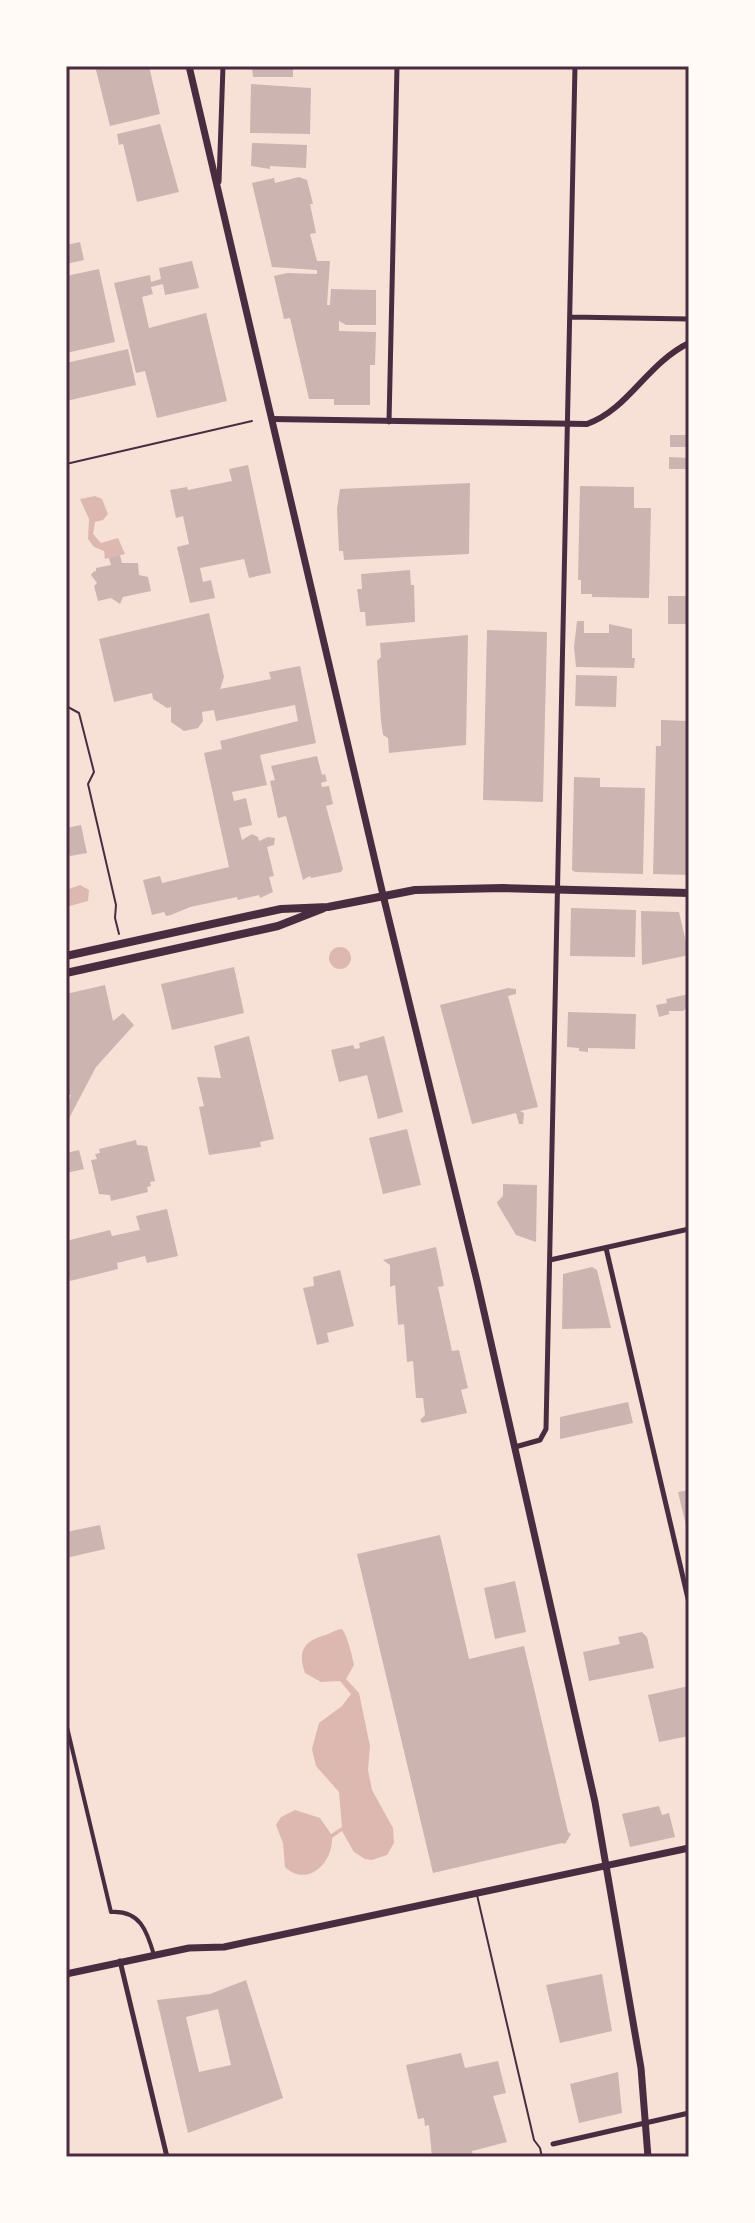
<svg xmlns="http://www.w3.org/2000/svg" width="755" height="2223" font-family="Poppins,sans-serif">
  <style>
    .water { fill: #dcb8b0 }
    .building { fill: #ccb4b1; fill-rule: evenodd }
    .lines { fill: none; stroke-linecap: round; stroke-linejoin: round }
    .path { stroke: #4a2c40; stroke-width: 2 }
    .service { stroke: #4a2c40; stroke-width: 2 }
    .pedestrian { stroke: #4a2c40; stroke-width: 4 }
    .minor { stroke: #4a2c40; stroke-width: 5 }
    .tertiary { stroke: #4a2c40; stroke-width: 6 }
    .secondary { stroke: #4a2c40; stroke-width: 7 }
    .primary { stroke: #4a2c40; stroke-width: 8 }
    .neatline { fill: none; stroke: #4a2c40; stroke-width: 3 }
  </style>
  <rect width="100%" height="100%" fill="#f7e1d7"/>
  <path class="water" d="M95,496L102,499L108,514L103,520L95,522L93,534L101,543L118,538L125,554L105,559L104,551L94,547L88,539L89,519L80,499Z
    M80,885L89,890L88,901L66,907V890Z
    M329 958a11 11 0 1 1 22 0a11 11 0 1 1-22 0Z
    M342,1629C348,1637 352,1656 354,1665L346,1679L359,1693L370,1746L368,1770L372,1790L393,1828L394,1843L387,1855L372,1860L365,1859L354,1852L342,1831L332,1838C333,1863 307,1888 285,1867L283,1843L276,1825L281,1817L295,1810L320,1818L331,1834L342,1827L339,1792L316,1766L312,1749L319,1723L342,1706L351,1694L340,1681L321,1682L305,1673C298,1654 302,1642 322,1636C330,1634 334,1630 342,1629Z"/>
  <path class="building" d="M95,66H149L160,114L110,126Z
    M252,66H293V77H253Z
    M251,84L311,88L310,134L250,133Z
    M160,124L179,192L137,202L123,144L119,145L117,134Z
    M252,143L307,145L306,168L270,166V169L251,166Z
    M299,177L307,180L313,204H310L316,233L310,234L317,261H330L327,305H330L331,289L376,290V325H346L339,321V331L376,332L375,365H370V405H334V399H309L290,318L284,319L274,276L287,273L317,274V270L272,267L252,183L274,178L275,183Z
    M80,242L84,260L66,264V245Z
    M192,261L199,288L165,295L163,284L151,287L153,294L142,297L149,328L206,313L227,401L157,418L145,371L136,373L114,283L150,275L151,282L161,279L159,268Z
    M99,269L115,342L66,353V276Z
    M128,349L136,385L66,401V363Z
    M670,435H689V447H670Z
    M669,457L689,458V469H669Z
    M248,465L271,573L249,578L244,559L200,568L203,582L211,580L215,598L190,603L177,547L189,544L183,516L176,518L170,490L187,487L188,490L232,481L229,469Z
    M470,483L469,554L344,560L343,551H339L337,509L340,489Z
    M580,486L634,487V508H651L649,598L592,597V594H581V580H578Z
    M120,555L122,563H138L139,575L148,577L151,591L123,597L120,604L111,598L98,601L94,586L97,583L91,575L93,572L96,571V568L111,565L109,558Z
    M410,570L411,585H414L415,622L366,626L365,612H360L357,589H362L361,574Z
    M668,596H689V624H668Z
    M209,613L224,677L220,689L271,679L269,672L300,666L316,743L260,755L267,785L232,792L234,801L246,798L252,825L239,828L242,840L252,834L258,837L259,841L268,837L275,838L274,845L267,847L274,876L269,877L273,892L260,898L259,895L238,900L237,897L190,907L171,915L166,916L164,912L152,915L143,880L160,876L162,883L229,867L204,753L222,749L220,741L298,721L295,705L216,721L214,710L202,712L203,721L198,728L184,731L171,722V707L167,708L153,699L152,693L114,702L99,639Z
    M577,621H584V633H609V624L632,629V658H635L634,668L576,667L574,647Z
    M487,630L547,632L543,802L483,800Z
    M468,635L466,745L389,753L388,738L383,735L381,721L377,661L381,657L380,643Z
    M576,675L617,676L616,707L575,706Z
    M661,720L689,721V875L653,874L656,746H661Z
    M317,756L322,775L325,774L327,781L321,783L322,787L329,786L333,804L326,806L343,869L341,872L311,878L310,876L303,880L286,816L278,818L270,781L275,780L271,766Z
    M574,777L600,778V787L645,788L643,874L575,872L572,870Z
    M81,825L87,853L70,856L69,852H66V828Z
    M571,908L636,910L635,957L570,956Z
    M641,911L679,912L689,955L642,965Z
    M234,967L244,1013L172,1030L161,984Z
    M105,985L113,1021L123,1013L134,1025L96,1067L66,1124V1111L71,1095L66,1094V994Z
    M508,988L516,989V994L508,996L538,1107L520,1111L524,1113L523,1124H519L516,1113L472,1124L440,1005Z
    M689,994V1006L683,1011H669V1014L659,1017L656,1005L667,1003L666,999Z
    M568,1012L636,1014L635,1049L588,1048V1052L579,1051V1048L567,1047Z
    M249,1036L274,1139L260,1142L261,1147L209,1155L199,1107L204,1106L197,1077L221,1078L214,1046Z
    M384,1036L403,1112L378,1119L367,1075L339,1082L331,1050L353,1045L355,1049L360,1048L359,1043Z
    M407,1129L421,1185L383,1194L369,1138Z
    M136,1140L137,1145L147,1146L155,1181L150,1182L151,1186L147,1187L148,1192L111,1201L110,1195L99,1194L91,1160L97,1159L95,1154L100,1153L99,1149Z
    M79,1150L84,1169L66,1173V1153Z
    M503,1184L537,1185L536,1242L516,1235L498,1205L497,1202L503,1196Z
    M167,1209L178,1256L147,1263L145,1256L117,1263L118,1269L70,1281L66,1263V1241L110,1230L112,1236L140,1230L136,1216Z
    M436,1247L444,1286L438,1287L452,1351L459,1350L468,1388L461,1390L467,1413L422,1423L420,1420L425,1415L423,1398H416L413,1361L407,1362L404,1324L398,1325L395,1285L390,1287V1265L383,1260Z
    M592,1267L597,1270L611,1328L562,1329L563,1274Z
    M340,1270L354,1326L327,1333L329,1342L317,1345L303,1288L314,1286L313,1277Z
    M628,1402L633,1423L560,1439V1417Z
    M689,1490V1534H688L678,1492Z
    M100,1525L105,1549L66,1558V1532Z
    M440,1535L469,1659L524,1646L568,1832L571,1834L565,1844L562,1843L433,1873L357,1554Z
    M515,1581L526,1632L495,1639L484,1588Z
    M642,1632L647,1637L654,1668L589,1681L583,1652L620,1644L618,1637Z
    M689,1686V1736L659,1742L648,1695Z
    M659,1806L662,1815L669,1813L675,1837L630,1847L622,1814Z
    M602,1974L612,2031L560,2043L546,1985Z
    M246,1980L283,2098L188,2133L157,2000L210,1994ZM218,2009L231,2065L199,2072L186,2017Z
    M461,2053L465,2068L498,2061L506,2093L493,2096L507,2142L472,2151L473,2157H432L429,2125L425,2126L424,2118L418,2119L406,2065Z
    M618,2072L622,2113L579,2123L570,2084Z"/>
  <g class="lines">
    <path class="path" d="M66,464L252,421
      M66,706L79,713L94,772L88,784L116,905L115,918L119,934"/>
    <path class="service" d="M477,1895L534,2140L540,2148L542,2157"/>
    <path class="pedestrian" d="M66,1723L111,1912C140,1910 147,1931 154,1955"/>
    <path class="minor" d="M219,182L223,66
      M570,317L689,319
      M389,422L397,66
      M606,1248L689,1603
      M550,1260L689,1229
      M515,1447L540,1440L546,1429L575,66
      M120,1961L167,2157
      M553,2144L689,2113"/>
    <path class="tertiary" d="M272,419L587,424C629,409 646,364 689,343"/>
    <path class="secondary" d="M189,66L383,895L477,1281L595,1802L641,2068L648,2157
      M66,1974L189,1948L224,1947L689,1848"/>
    <path class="primary" d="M66,956L281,909L328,907L415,890L503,888L689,893
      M66,973L278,926L324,908"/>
  </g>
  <rect width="755" height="2223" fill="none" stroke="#fffaf5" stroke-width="136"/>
  <rect x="68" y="68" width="619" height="2087" class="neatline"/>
</svg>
